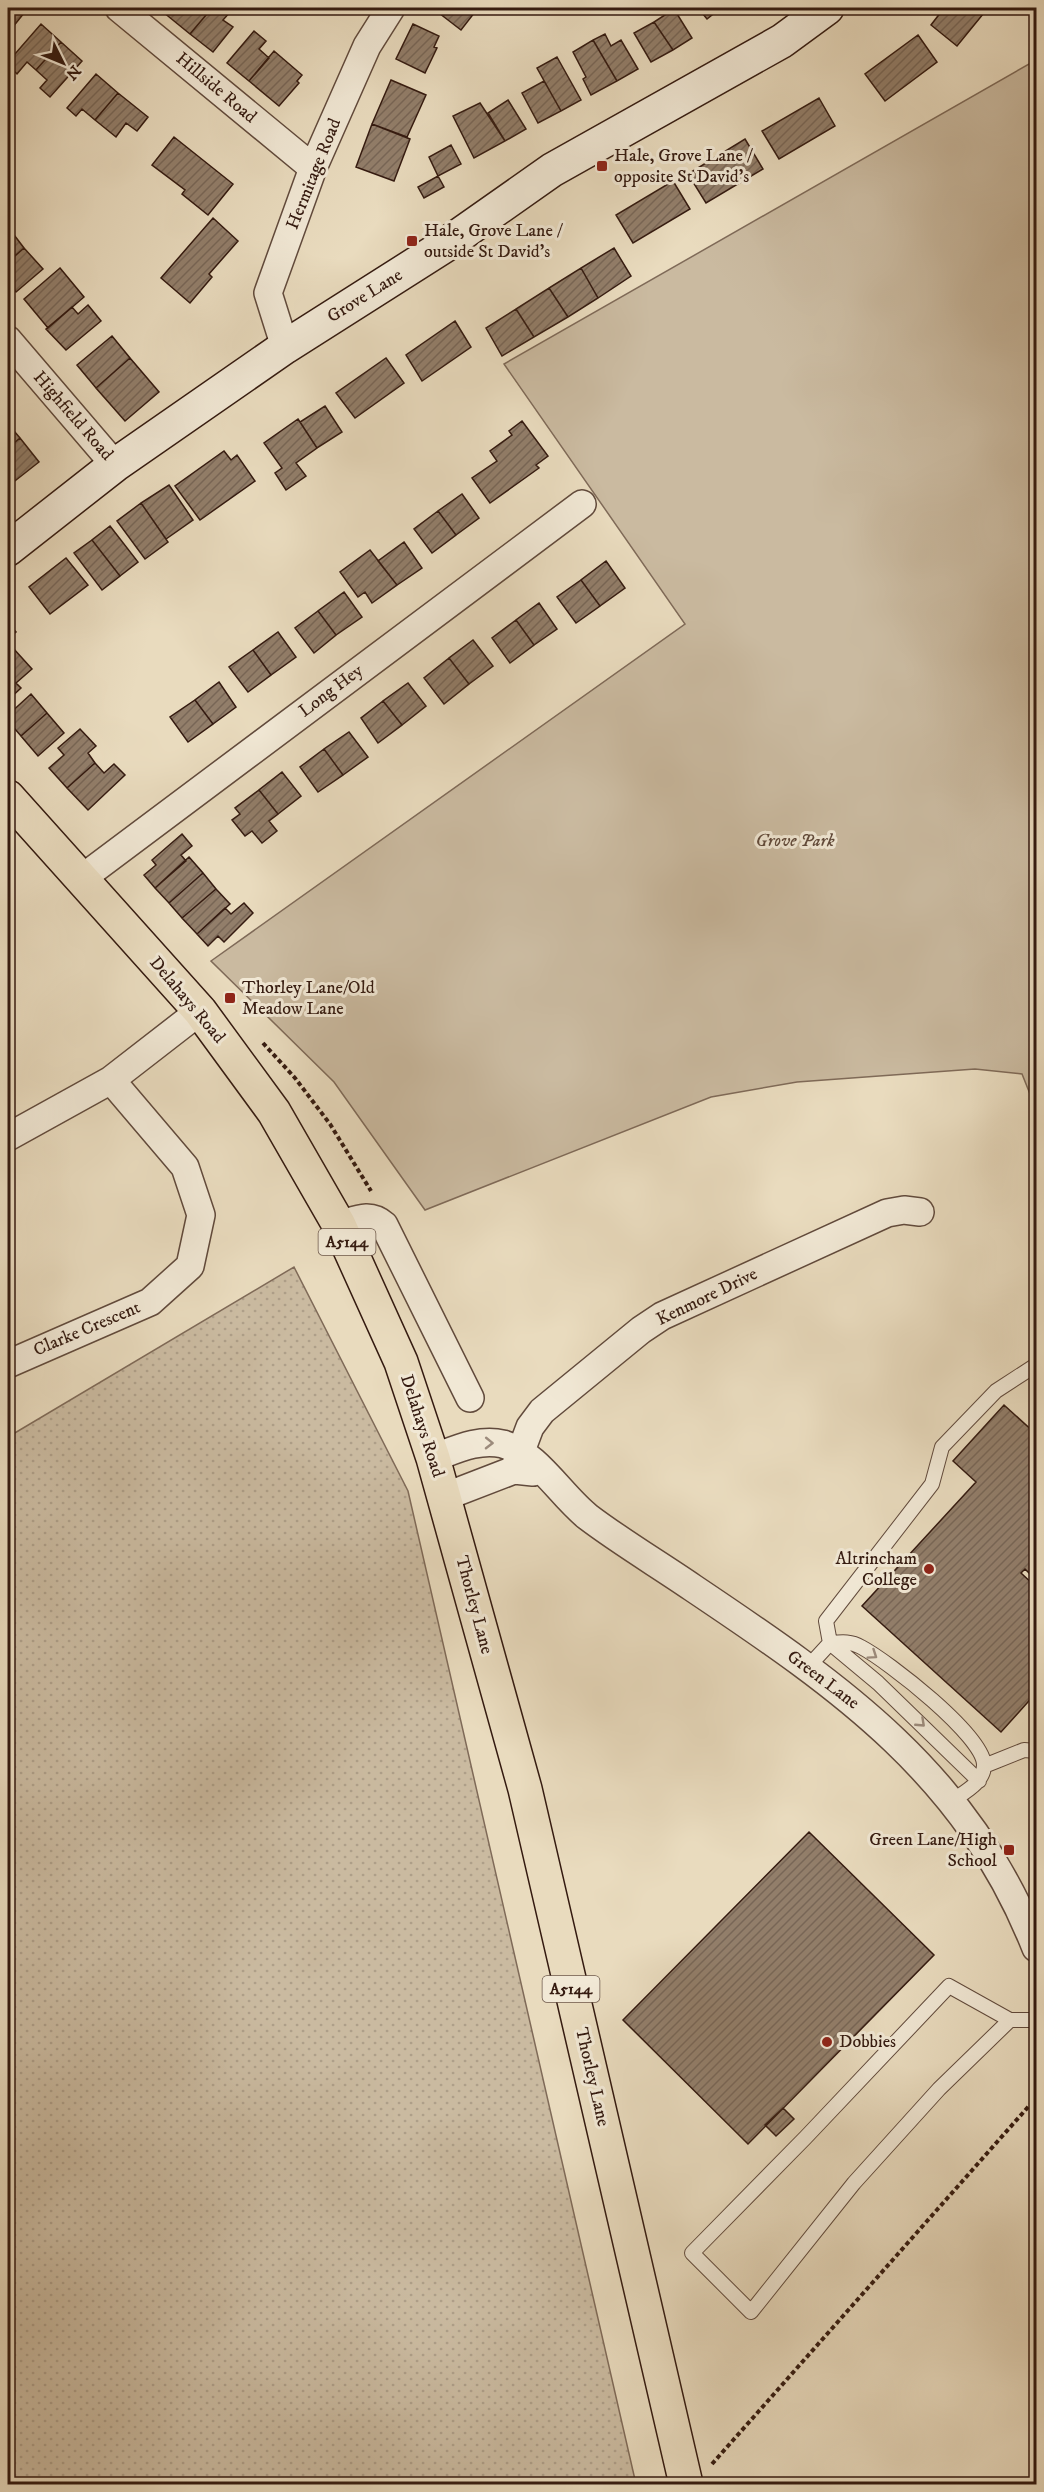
<svg xmlns="http://www.w3.org/2000/svg" width="1044" height="2492" font-family="'IM FELL DW Pica',serif">
  <style>
    .grass { fill: url(#grass-dots); stroke: #7f6a58; stroke-width: 1.5 }
    .park { fill: #cabaa0; stroke: #7f6a58; stroke-width: 1.5 }
    .building { fill: url(#building-hatch); stroke: #341a10; stroke-width: 1.5 }
    .lines { fill: none; stroke-linecap: round; stroke-linejoin: round }
    .lane-casing { stroke: #614a3c; stroke-width: 16 }
    .street-casing { stroke: #614a3c; stroke-width: 30 }
    .secondary-casing { stroke: #341a10; stroke-width: 36 }
    .primary-casing { stroke: #341a10; stroke-width: 36 }
    .path { stroke: #341a10; stroke-width: 4; stroke-dasharray: 4.5 3; stroke-linecap: butt }
    .lane { stroke: #f1e8d5; stroke-width: 14 }
    .street { stroke: #f1e8d5; stroke-width: 27 }
    .secondary { stroke: #f1e8d5; stroke-width: 33 }
    .primary { stroke: #e9dbbe; stroke-width: 33 }
    .oneway { stroke: #9c8b7c }
    .poi-dot { fill: #8f2418; stroke: #f1e8d5; stroke-width: 2 }
    .labels { text-anchor: middle; dominant-baseline: central; stroke-width: 6; stroke-linejoin: round; paint-order: stroke }
    .shield { fill: #f1e8d5; stroke: #6d584b; stroke-width: 1.5 }
    .shield-label { font-size: 16px; font-weight: bold; fill: #341a10 }
    .street-label { font-size: 18px; fill: #341a10; stroke: #f1e8d5 }
    .poi-label { font-size: 18px; fill: #341a10; stroke: #f1e8d5; text-anchor: start }
    .park-label { font-size: 18px; font-style: italic; fill: #614a3b; stroke: #f1e8d5 }
  </style>
  <defs>
    <pattern id="grass-dots" width="8" height="8" patternUnits="userSpaceOnUse" patternTransform="scale(1.5)"><rect width="8" height="8" fill="#cabaa0"/><path d="M2 2h.1M6 6h.1" fill="none" stroke="#ae9f89" stroke-width="1.8" stroke-linecap="round"/></pattern>
    <pattern id="building-hatch" width="6" height="6" patternUnits="userSpaceOnUse" patternTransform="scale(1.5)"><rect width="6" height="6" fill="#927e6a"/><path d="M-1 1l2-2M0 6l6-6M5 7l2-2" fill="none" stroke="#786656"/></pattern>
  </defs>
  <rect width="100%" height="100%" fill="#e9dbbe"/>
  <filter id="stains"><feTurbulence type="fractalNoise" baseFrequency=".00333" numOctaves="4"/><feColorMatrix values="0 0 0 0 .2 0 0 0 0 .09 0 0 0 0 .02 0 0 0 .5 -.17"/></filter>
  <radialGradient id="worn" r=".72"><stop offset=".6" stop-color="#630" stop-opacity="0"/><stop offset="1" stop-color="#630" stop-opacity=".3"/></radialGradient>
  <path class="grass" d="M294,1267L408,1491L636,2484H8V1437Z"/>
  <path class="park" d="M1036,60V1109L1022,1074L975,1069L797,1082L711,1097L425,1210L334,1082L211,961L685,624L504,364Z"/>
  <path class="building" d="M8,8H18L24,13L8,33Z
    M167,8H212L190,34L163,12Z
    M212,8H229L232,10L223,20L233,27L213,52L190,34Z
    M437,8H469L475,12L461,30L435,10Z
    M698,8H728L723,12L721,8L707,19Z
    M944,8H988L957,46L931,25Z
    M674,9L692,38L673,50L654,22Z
    M654,22L673,50L651,62L634,33Z
    M41,24L61,42L36,70L27,62L17,74L8,65V62Z
    M413,24L439,36L434,47L437,48L425,73L396,59Z
    M254,31L266,41L259,49L269,58L249,81L227,63Z
    M605,34L611,46L621,40L638,69L617,81L593,40Z
    M918,35L937,62L885,101L865,74Z
    M593,40L617,81L591,95L583,79L586,77L573,52Z
    M61,42L82,61L50,97L40,88L47,80L36,70Z
    M274,51L302,75L297,81L299,83L279,106L249,81Z
    M557,57L581,100L561,111L537,68Z
    M96,74L118,93L95,120L82,109L76,116L67,108Z
    M391,80L426,95L407,137L372,124Z
    M544,81L561,111L538,123L522,93Z
    M118,93L148,117L137,131L126,123L116,137L95,120Z
    M819,98L835,126L779,159L762,131Z
    M508,100L526,129L505,141L488,113Z
    M480,103L505,141L474,158L453,116Z
    M372,124L410,139L394,181L356,167Z
    M174,137L233,184L208,215L182,194L185,190L152,165Z
    M745,139L763,169L706,203L688,174Z
    M451,145L461,164L438,176L429,157Z
    M438,176L444,187L424,198L418,187Z
    M673,181L690,209L633,243L616,215Z
    M213,218L238,241L209,274L212,277L190,303L161,278Z
    M8,227L24,248L8,262Z
    M24,248L43,269L16,292L8,282V262Z
    M614,248L631,276L598,298L581,268Z
    M60,268L84,297L48,328L24,299Z
    M581,268L598,298L568,317L549,288Z
    M549,288L568,317L534,337L516,309Z
    M88,305L101,321L66,350L46,329L72,307L78,314Z
    M516,309L534,337L502,356L486,328Z
    M455,321L471,347L422,381L406,355Z
    M112,336L130,358L96,388L77,365Z
    M130,358L159,392L125,421L96,388Z
    M386,358L404,383L355,418L336,393Z
    M325,406L342,432L317,448L300,422Z
    M298,419L317,448L296,463L306,476L286,490L275,473L282,468L264,443Z
    M522,421L548,456L536,465L539,468L490,503L472,478L497,461L490,451L512,435L509,431Z
    M8,424L20,438L8,448Z
    M20,438L39,462L11,484L8,480V448Z
    M224,451L231,460L237,455L255,481L200,520L175,486Z
    M169,485L193,520L166,539L141,503Z
    M462,494L479,518L456,535L438,511Z
    M141,503L168,542L145,559L117,521Z
    M438,511L456,535L432,553L414,529Z
    M110,526L138,562L120,576L92,540Z
    M92,540L120,576L102,590L74,553Z
    M404,542L422,568L397,585L378,561Z
    M370,550L397,585L372,603L365,592L358,597L340,572Z
    M66,558L88,585L50,614L29,587Z
    M606,561L625,588L600,606L581,580Z
    M581,580L600,606L576,623L557,597Z
    M344,592L362,617L336,635L318,611Z
    M539,603L557,629L534,645L516,620Z
    M318,611L336,635L314,653L295,628Z
    M516,620L534,645L510,663L492,638Z
    M8,623L16,632L8,639Z
    M278,632L296,657L271,675L253,650Z
    M473,640L493,666L469,684L449,658Z
    M13,648L32,669L16,683L21,688L8,700V653Z
    M253,650L271,675L248,692L229,667Z
    M449,658L469,684L444,704L424,678Z
    M219,682L236,707L213,724L195,700Z
    M408,683L426,706L402,725L383,701Z
    M31,694L47,713L21,736L8,721V715Z
    M195,700L213,724L188,742L170,717Z
    M383,701L402,725L378,743L361,718Z
    M47,713L64,733L38,756L21,736Z
    M80,729L96,746L88,753L95,763L67,788L49,768L64,755L58,748Z
    M349,732L368,757L343,775L324,749Z
    M324,749L343,775L318,792L300,767Z
    M95,763L104,773L114,764L125,775L88,810L67,788Z
    M282,772L301,796L278,814L259,790Z
    M259,790L278,814L269,821L277,831L262,843L252,831L245,836L232,820L240,814L235,808Z
    M182,834L192,846L181,855L186,861L155,888L144,875L156,865L152,860Z
    M189,857L203,873L169,903L155,888Z
    M203,873L216,889L182,918L169,903Z
    M216,889L230,904L197,934L182,918Z
    M244,903L253,913L224,942L218,936L208,946L197,934L225,908L231,914Z
    M1004,1405L1036,1434V1580L1025,1569L1021,1573L1036,1587V1693L1001,1732L862,1606L976,1482L953,1461Z
    M809,1832L934,1955L748,2144L623,2020Z
    M783,2108L794,2119L776,2136L765,2125Z"/>
  <g class="lines">
    <g class="lane-casing">
      <path id="lane" d="M808,1667L830,1643C842,1642 851,1641 861,1647C888,1661 984,1736 984,1765C984,1783 964,1792 952,1801
        M984,1766L1024,1750L1036,1751
        M979,1781L878,1683L830,1643L826,1621L932,1484L942,1447L996,1391L1036,1365
        M949,1986L1010,2020L939,2089L854,2183L751,2312L692,2253L806,2137Z
        M1010,2020H1036"/>
    </g>
    <g class="street-casing">
      <path id="street" d="M119,8L313,168
        M8,340L115,465
        M285,347L268,293L313,168L367,46L391,8
        M81,879L582,504
        M8,1137L111,1080L200,1011
        M339,1225C356,1220 370,1212 384,1225L470,1398
        M8,1364L150,1302L190,1266L201,1215L185,1167L111,1080
        M433,1458C455,1450 479,1438 503,1444C538,1454 560,1495 588,1517C621,1542 658,1564 693,1588C842,1688 967,1774 1036,1948
        M515,1467L530,1427L542,1411L641,1330L662,1316L887,1213L904,1210L920,1212
        M444,1497L514,1470L533,1472"/>
    </g>
    <g class="secondary-casing">
      <path id="secondary" d="M8,549L115,465L285,347L444,246L552,170L782,41L827,8"/>
    </g>
    <g class="primary-casing">
      <path id="primary" d="M8,797L200,1011L274,1112L339,1225L401,1362L433,1458L525,1789L686,2484"/>
    </g>
    <path class="path" d="M263,1043L295,1078L330,1124L371,1191
      M712,2464L1036,2098"/>
    <use href="#lane" class="lane"/>
    <use href="#street" class="street"/>
    <use href="#secondary" class="secondary"/>
    <use href="#primary" class="primary"/>
  </g>
  <defs><path id="oneway-chevron" d="M-2-3.5L2.5 0L-2 3.5" fill="none" stroke-width="1.6" stroke-linecap="round" stroke-linejoin="round" transform="scale(1.5)"/></defs>
  <g class="oneway">
    <use href="#oneway-chevron" transform="translate(489 1443) rotate(1)"/>
    <use href="#oneway-chevron" transform="translate(873 1655) rotate(34)"/>
    <use href="#oneway-chevron" transform="translate(921 1723) rotate(43)"/>
  </g>
  <g class="poi-dot">
    <rect x="596" y="160" width="12" height="12" rx="3"/>
    <rect x="406" y="235" width="12" height="12" rx="3"/>
    <rect x="224" y="992" width="12" height="12" rx="3"/>
    <circle cx="929" cy="1569" r="6"/>
    <rect x="1003" y="1844" width="12" height="12" rx="3"/>
    <circle cx="827" cy="2042" r="6"/>
  </g>
  <g class="labels">
    <g class="shield">
      <rect x="318.5" y="1229" width="57" height="26" rx="4.5"/>
      <rect x="542.5" y="1976" width="57" height="26" rx="4.5"/>
    </g>
    <g class="shield-label">
      <text x="347" y="1242">A5144</text>
      <text x="571" y="1989">A5144</text>
    </g>
    <g class="street-label">
      <text transform="translate(216 88) rotate(40)">Hillside Road</text>
      <text transform="translate(314 174) rotate(-68)">Hermitage Road</text>
      <text transform="translate(365 296) rotate(-32)">Grove Lane</text>
      <text transform="translate(73 416) rotate(49)">Highfield Road</text>
      <text transform="translate(331 691) rotate(-37)">Long Hey</text>
      <text transform="translate(187 1000) rotate(50)">Delahays Road</text>
      <text transform="translate(707 1297) rotate(-26)">Kenmore Drive</text>
      <text transform="translate(87 1329) rotate(-23)">Clarke Crescent</text>
      <text transform="translate(422 1426) rotate(72)">Delahays Road</text>
      <text transform="translate(474 1605) rotate(75)">Thorley Lane</text>
      <text transform="translate(823 1680) rotate(37)">Green Lane</text>
      <text transform="translate(592 2077) rotate(77)">Thorley Lane</text>
    </g>
    <g class="poi-label">
      <text x="614" y="156">Hale, Grove Lane /<tspan x="614" dy="21">opposite St David's</tspan></text>
      <text x="424" y="231">Hale, Grove Lane /<tspan x="424" dy="21">outside St David's</tspan></text>
      <text x="242" y="988">Thorley Lane/Old<tspan x="242" dy="21">Meadow Lane</tspan></text>
      <text x="917" y="1559" text-anchor="end">Altrincham<tspan x="917" dy="21">College</tspan></text>
      <text x="997" y="1840" text-anchor="end">Green Lane/High<tspan x="997" dy="21">School</tspan></text>
      <text x="839" y="2042">Dobbies</text>
    </g>
    <g class="park-label">
      <text x="795" y="841">Grove Park</text>
    </g>
  </g>
  <rect width="1044" height="2492" fill="none" stroke="#e9dbbe" stroke-width="30"/>
  <rect x="9" y="9" width="1026" height="2474" fill="none" stroke="#341a10" stroke-width="3"/>
  <rect x="15" y="15" width="1014" height="2462" fill="none" stroke="#341a10" stroke-width="1.5"/>
  <g transform="translate(63 63) rotate(133)" stroke="#f1e8d5" stroke-width="4.5" paint-order="stroke">
  <path d="M0-4.5L10 22L0 15L-10 22Z" fill="#341a10"/>
  <text y="-9" font-size="16" font-weight="bold" text-anchor="middle" fill="#341a10">N</text>
  </g>
  <rect width="100%" height="100%" filter="url(#stains)"/>
  <rect width="100%" height="100%" fill="url(#worn)"/>
</svg>
